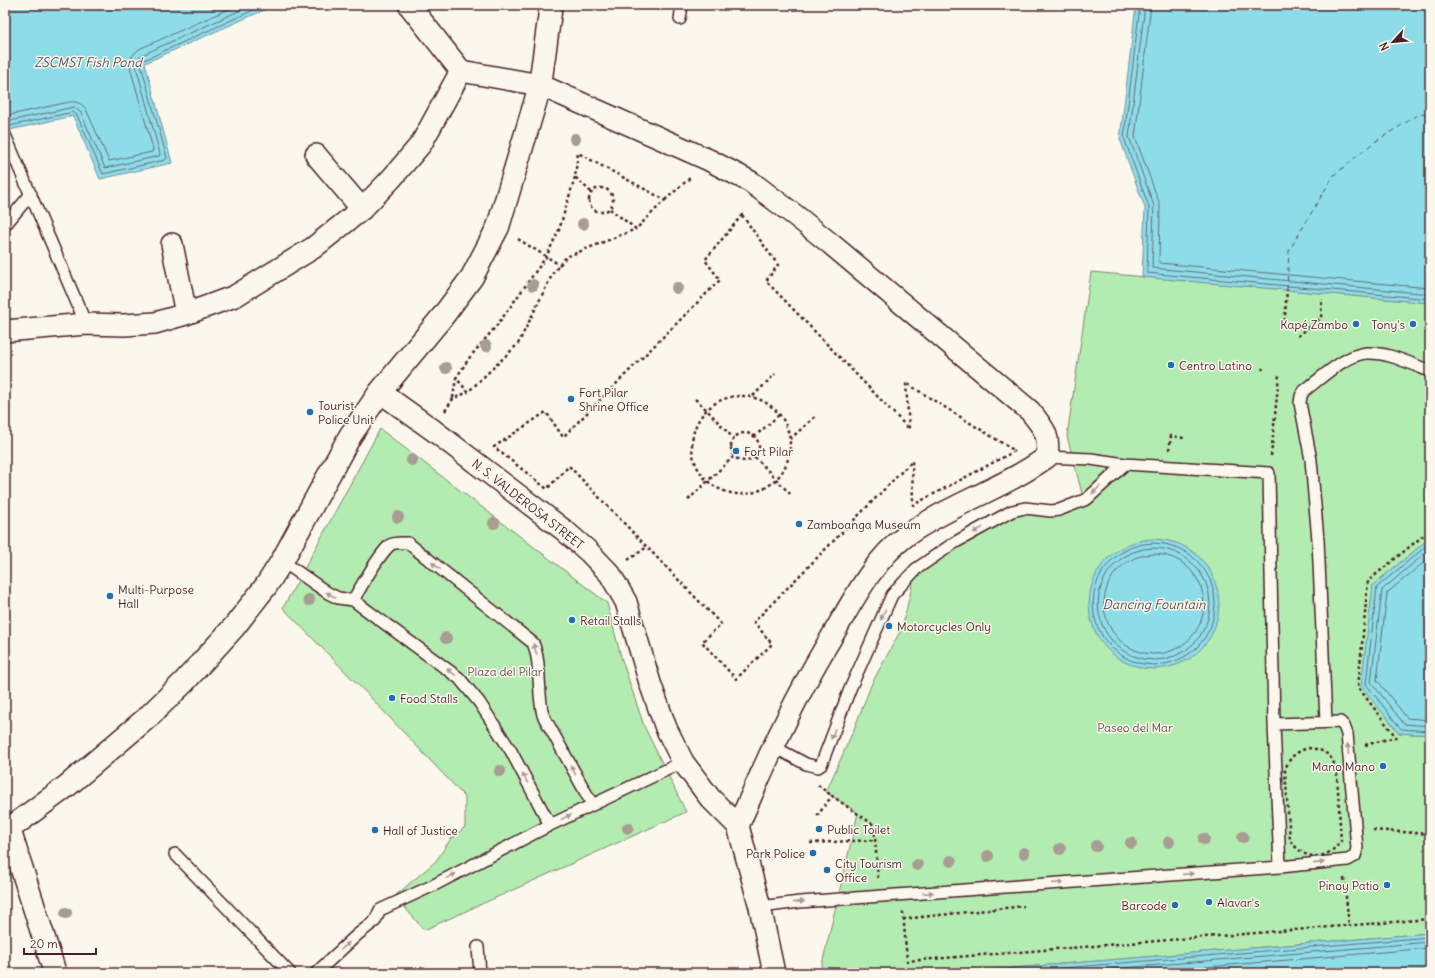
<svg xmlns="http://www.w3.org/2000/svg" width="1435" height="978" font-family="Delius,sans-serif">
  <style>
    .green { fill: #b3ecb0; stroke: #7e866e }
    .water { fill: #8ddde9; stroke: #72919d }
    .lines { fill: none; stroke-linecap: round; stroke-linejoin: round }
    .shore { stroke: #656b77; stroke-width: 1 }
    .ferry { stroke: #5b4e5a; stroke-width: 1; stroke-dasharray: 5 4; stroke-linecap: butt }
    .lane-casing { stroke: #4a1f2b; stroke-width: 14 }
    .street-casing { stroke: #4a1f2b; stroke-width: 24 }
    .secondary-casing { stroke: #4a1f2b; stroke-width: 25 }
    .path { stroke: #4a1f2b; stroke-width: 2.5; stroke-dasharray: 3 3; stroke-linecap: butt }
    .lane { stroke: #fbf7ec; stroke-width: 11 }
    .street { stroke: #fbf7ec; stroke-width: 21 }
    .secondary { stroke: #fbf7ec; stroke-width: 22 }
    .tree { fill: #a89c94 }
    .oneway { fill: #ab9695 }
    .poi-dot { fill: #1f6fb2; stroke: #fbf7ec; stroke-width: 1.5 }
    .labels { text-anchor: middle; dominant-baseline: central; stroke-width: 3; stroke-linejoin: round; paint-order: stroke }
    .poi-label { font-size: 12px; fill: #4a1f2b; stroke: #fbf7ec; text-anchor: start }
    .street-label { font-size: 12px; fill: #4a1f2b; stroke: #fbf7ec }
    .park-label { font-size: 12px; fill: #64524c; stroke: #fbf7ec }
    .water-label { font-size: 13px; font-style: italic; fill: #5b4e5a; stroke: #fbf7ec }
  </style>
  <rect width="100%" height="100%" fill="#fbf7ec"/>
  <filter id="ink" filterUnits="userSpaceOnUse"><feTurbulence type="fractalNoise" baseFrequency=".025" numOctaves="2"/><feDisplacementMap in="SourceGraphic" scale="8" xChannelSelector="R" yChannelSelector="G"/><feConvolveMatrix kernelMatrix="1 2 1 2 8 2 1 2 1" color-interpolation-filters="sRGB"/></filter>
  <g filter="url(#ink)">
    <path class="green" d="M1091,272L1430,303V538L1373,585L1399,733L1430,735V933L955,973H820L858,813L826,792L854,729L872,683L902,628L916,569L1011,513L1084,501L1067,436Z
      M380,429L607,603L621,657L644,726L686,812L424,930L395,896L436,861L450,840L465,827V797L372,699L283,608Z"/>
    <path class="water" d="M5,5H266L264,10L145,63L172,163L100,179L73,116L5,131Z
      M1136,5H1430V303L1142,277L1145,208L1120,139Z
      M1430,538V735L1399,733L1361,686L1373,585Z
      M1089 604a65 65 0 1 1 130 0a65 65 0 1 1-130 0Z
      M1430,933V973H955Z"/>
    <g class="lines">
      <path class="shore" d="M1140,5L1124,138L1149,207L1147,273L1430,299
        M1145,5L1129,137L1154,206L1152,268L1430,294
        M1151,5L1135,137L1160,205L1159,263L1430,288
        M5,116L69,102C76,101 81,103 86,109L109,161L152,152L153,149L130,67L132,56L139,49L238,5
        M5,122L74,107L81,113L105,168L159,156L160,154L136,66L137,59L142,55L252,5
        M5,127L73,112L77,115L103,174L165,160L167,158L141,65L142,61L260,7L261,5
        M1430,543L1377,587L1366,684L1401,729L1430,731
        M1093 604a61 61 0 1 1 122 0a61 61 0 1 1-122 0Z
        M1098 604a56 56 0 1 1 112 0a56 56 0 1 1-112 0Z
        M1430,549L1382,590L1371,682L1404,724L1430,726
        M1104 604a50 50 0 1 1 100 0a50 50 0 1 1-100 0Z
        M1430,557L1387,593L1377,680L1407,718L1430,720
        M1003,973L1430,937
        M1063,973L1430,942
        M1135,973L1430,948"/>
      <path class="ferry" d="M1287,290L1289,251L1333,176L1373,143L1416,116L1430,112"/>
      <g class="lane-casing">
        <path id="lane" d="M680,19L682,5
          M5,135L86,324
          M5,225L31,194
          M282,561L328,593L338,598L353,600C362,586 378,555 390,545C394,542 402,543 408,543L533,643C542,665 537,692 543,715L592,804
          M353,600L459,678L479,702L511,751L550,825
          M1326,722L1318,540L1311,460L1300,403L1301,396L1304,391C1320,379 1346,354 1367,353C1389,352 1410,364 1430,371
          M1274,724L1340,722L1344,726L1347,734L1357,848L1355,856L1348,860L1280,867
          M774,747L806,764L818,767L821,765L850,689L892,595L916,569L954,543L1012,511L1025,508L1051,511L1059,510L1087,499L1125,464
          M175,854L290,973
          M760,907L800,902L1280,867L1274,724L1269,473L1125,464L1091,459L1047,457
          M478,947L480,973
          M316,973L357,935L375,921L380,910L434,885L550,825L683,762"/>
      </g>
      <g class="street-casing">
        <path id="street" d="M409,5L461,71
          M316,155L362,209
          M172,244L186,314
          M5,331L86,324L124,325L155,323L186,314L235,296L313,248L362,209L391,179L421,144L461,71L540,85L709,160L751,182L796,216L831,244L1030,411C1044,428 1050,435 1047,457C1004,488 951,504 907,535C876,558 857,593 838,626C827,645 815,664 805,684C780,730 759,778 738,826
          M380,392L433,430L565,531L589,552L610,574L626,602L650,683L666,728L683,762L710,798L738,826L760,907L774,973"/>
      </g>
      <g class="secondary-casing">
        <path id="secondary" d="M9,829L55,973
          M5,832L67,786L148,717L184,682L234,627L266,586L282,561L350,436L380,392L443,316L472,277L498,227L535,103L540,85L551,5"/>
      </g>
      <path class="path" d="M575,177L559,230L546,257L498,324L470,357L456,378L468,392L518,344L553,273L566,257L636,229
        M589 200a12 12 0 1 1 24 0a12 12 0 1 1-24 0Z
        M591,192L575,177L578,153L665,200L636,229L610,209
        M665,200L691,177
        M742,215L778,265L766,281L909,429L906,383L1015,451L913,505L912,461L754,622L772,644L736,679L702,642L721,624L569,466L547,489L494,447L546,412L563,437L720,280L705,260Z
        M518,239L560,265
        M1284,327L1287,290
        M1298,336L1321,318L1322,299
        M1262,370L1263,368
        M753,396L775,374
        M692 445a49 49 0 1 1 98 0a49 49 0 1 1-98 0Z
        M453,398L456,378
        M695,399L706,409L733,438
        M445,411L453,399L468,392
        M731 447a14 14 0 1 1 28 0a14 14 0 1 1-28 0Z
        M754,437L780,414
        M790,439L816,416
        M1169,450L1171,436L1184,438
        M1271,456L1279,375
        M755,457L792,496
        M688,500L733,457
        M628,560L647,547
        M1365,745L1396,737L1358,687L1368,581L1430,530
        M1308,748C1326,749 1334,757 1337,774L1341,841C1326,862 1304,861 1290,840L1285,770C1289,758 1295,752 1308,748Z
        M818,785L832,796
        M817,816L832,796L874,825L878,878
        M1373,830L1430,834
        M810,843L875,840
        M1344,878L1349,925
        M903,912L907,961L1430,919
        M903,919L1024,906"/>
      <use href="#lane" class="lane"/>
      <use href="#street" class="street"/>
      <use href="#secondary" class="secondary"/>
    </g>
    <g class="tree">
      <circle cx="575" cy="139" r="6"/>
      <circle cx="583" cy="224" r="6"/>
      <circle cx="533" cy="285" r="6"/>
      <circle cx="677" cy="288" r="6"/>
      <circle cx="486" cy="346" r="6"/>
      <circle cx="446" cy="368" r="6"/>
      <circle cx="412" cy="460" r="6"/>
      <circle cx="398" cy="517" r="6"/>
      <circle cx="494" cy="523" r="6"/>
      <circle cx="309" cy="600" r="6"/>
      <circle cx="446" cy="638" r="6"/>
      <circle cx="500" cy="771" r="6"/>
      <circle cx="628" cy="828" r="6"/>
      <circle cx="1243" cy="837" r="6"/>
      <circle cx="1204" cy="839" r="6"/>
      <circle cx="1169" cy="842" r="6"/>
      <circle cx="1131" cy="843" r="6"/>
      <circle cx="1096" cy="846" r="6"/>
      <circle cx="1060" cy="849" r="6"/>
      <circle cx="1024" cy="853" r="6"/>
      <circle cx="988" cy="856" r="6"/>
      <circle cx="951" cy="861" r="6"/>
      <circle cx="917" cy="865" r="6"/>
      <circle cx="66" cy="913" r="6"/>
    </g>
    <defs><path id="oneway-solid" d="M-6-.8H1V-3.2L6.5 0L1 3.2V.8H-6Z"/></defs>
    <g class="oneway">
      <use href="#oneway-solid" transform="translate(1096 490) rotate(137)"/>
      <use href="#oneway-solid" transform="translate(978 530) rotate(151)"/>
      <use href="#oneway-solid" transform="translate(436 566) rotate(-142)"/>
      <use href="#oneway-solid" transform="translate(331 595) rotate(-151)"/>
      <use href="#oneway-solid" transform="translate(883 615) rotate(114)"/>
      <use href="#oneway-solid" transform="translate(535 649) rotate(-108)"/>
      <use href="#oneway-solid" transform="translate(451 672) rotate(-144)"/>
      <use href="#oneway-solid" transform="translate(833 734) rotate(110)"/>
      <use href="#oneway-solid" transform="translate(1348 749) rotate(-95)"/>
      <use href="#oneway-solid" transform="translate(573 770) rotate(-119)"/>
      <use href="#oneway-solid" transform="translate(525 778) rotate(-118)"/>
      <use href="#oneway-solid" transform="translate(566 817) rotate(-26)"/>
      <use href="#oneway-solid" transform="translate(1319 863) rotate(-6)"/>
      <use href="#oneway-solid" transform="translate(1188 874) rotate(-4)"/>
      <use href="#oneway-solid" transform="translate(451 876) rotate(-28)"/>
      <use href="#oneway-solid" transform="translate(1058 883) rotate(-4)"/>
      <use href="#oneway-solid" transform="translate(928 893) rotate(-4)"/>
      <use href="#oneway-solid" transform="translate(799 902) rotate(-6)"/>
      <use href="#oneway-solid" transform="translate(345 946) rotate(-43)"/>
    </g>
  </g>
  <g class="poi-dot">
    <circle cx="1356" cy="324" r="4"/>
    <circle cx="1413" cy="324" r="4"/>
    <circle cx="1171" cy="365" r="4"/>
    <circle cx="571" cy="399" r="4"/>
    <circle cx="310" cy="412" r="4"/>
    <circle cx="736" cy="451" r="4"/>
    <circle cx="799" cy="524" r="4"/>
    <circle cx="110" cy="596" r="4"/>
    <circle cx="572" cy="620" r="4"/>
    <circle cx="889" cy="626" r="4"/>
    <circle cx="392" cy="698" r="4"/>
    <circle cx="1383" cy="766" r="4"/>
    <circle cx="819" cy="829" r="4"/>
    <circle cx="375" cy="830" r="4"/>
    <circle cx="813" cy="853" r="4"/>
    <circle cx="827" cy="870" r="4"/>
    <circle cx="1387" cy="885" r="4"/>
    <circle cx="1209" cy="902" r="4"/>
    <circle cx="1175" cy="905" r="4"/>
  </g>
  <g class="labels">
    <g class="poi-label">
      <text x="1348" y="324" text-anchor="end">Kapé Zambo</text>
      <text x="1405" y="324" text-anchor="end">Tony's</text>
      <text x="1179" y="365">Centro Latino</text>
      <text x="579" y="392">Fort Pilar<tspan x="579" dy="14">Shrine Office</tspan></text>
      <text x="318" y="405">Tourist<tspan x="318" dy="14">Police Unit</tspan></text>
      <text x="744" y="451">Fort Pilar</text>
      <text x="807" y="524">Zamboanga Museum</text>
      <text x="118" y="589">Multi-Purpose<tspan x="118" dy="14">Hall</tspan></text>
      <text x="580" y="620">Retail Stalls</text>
      <text x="897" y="626">Motorcycles Only</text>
      <text x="400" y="698">Food Stalls</text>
      <text x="1375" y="766" text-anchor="end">Mano Mano</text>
      <text x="827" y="829">Public Toilet</text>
      <text x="383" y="830">Hall of Justice</text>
      <text x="805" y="853" text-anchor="end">Park Police</text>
      <text x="835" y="863">City Tourism<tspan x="835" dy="14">Office</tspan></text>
      <text x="1379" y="885" text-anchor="end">Pinoy Patio</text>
      <text x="1217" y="902">Alavar's</text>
      <text x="1167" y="905" text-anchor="end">Barcode</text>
    </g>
    <g class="street-label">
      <text transform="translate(528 504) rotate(38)">N. S. VALDEROSA STREET</text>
    </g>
    <g class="park-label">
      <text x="505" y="671">Plaza del Pilar</text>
      <text x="1135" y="727">Paseo del Mar</text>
    </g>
    <g class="water-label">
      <text x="88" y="62">ZSCMST Fish Pond</text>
      <text x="1154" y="604">Dancing Fountain</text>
    </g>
  </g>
  <rect width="1435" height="978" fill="none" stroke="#fbf7ec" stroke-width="20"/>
  <rect x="10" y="10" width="1415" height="958" fill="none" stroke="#4a1f2b" stroke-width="1.5" filter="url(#ink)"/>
  <g transform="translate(1393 42) rotate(243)" stroke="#fbf7ec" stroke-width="3" paint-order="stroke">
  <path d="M0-3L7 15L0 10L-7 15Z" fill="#4a1f2b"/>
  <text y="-6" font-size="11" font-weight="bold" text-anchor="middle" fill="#4a1f2b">N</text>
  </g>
  <path d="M24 948v6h72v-6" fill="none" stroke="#4a1f2b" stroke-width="2"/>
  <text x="30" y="948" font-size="12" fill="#4a1f2b" stroke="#fbf7ec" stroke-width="3" paint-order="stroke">20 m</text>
</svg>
